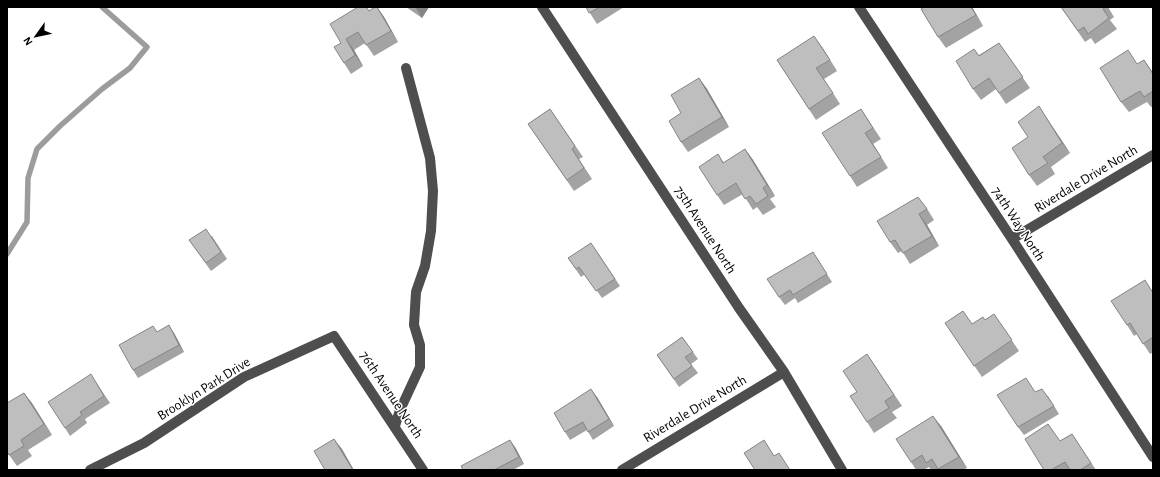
<svg xmlns="http://www.w3.org/2000/svg" width="1160" height="477" font-family="'Alegreya Sans',sans-serif">
  <style>
    .lines { fill: none; stroke-linecap: round; stroke-linejoin: round }
    .stream { stroke: #9c9c9c; stroke-width: 5.5 }
    .minor { stroke: #4e4e4e; stroke-width: 10 }
    .wall { fill: #a3a3a3 }
    .shaded-wall { fill: #858585 }
    .building { fill: #bebebe; stroke: #858585 }
    .labels { text-anchor: middle; dominant-baseline: central; stroke-width: 3; stroke-linejoin: round; paint-order: stroke }
    .street-label { font-size: 14px; fill: #000; stroke: #fff }
  </style>
  <rect width="100%" height="100%" fill="#fff"/>
  <g class="lines">
    <path class="stream" d="M7,254L27,222L28,178L37,149L60,126L102,89L130,68L147,47L102,7"/>
    <path class="minor" d="M542,7L739,308L784,372L842,470
      M859,7L1012,239L1153,457
      M1012,239L1153,155
      M395,426L400,410L420,367V345L414,325L416,292L425,266L431,231L433,191L430,158L406,68
      M90,470L144,443L244,377L334,336L423,470
      M622,470L784,372"/>
  </g>
  <path class="wall" d="M366,7L369,11L377,7L384,17L398,42L374,56L365,43L354,50L363,66L351,74L344,63L341,43Z
    M406,7H429L422,18Z
    M586,7H624L597,24Z
    M924,7H972L983,26L946,48L938,37Z
    M1061,7H1108L1114,17L1110,20L1117,29L1095,44L1091,38L1085,42Z
    M999,43L1030,88L1006,104L996,89L981,100L973,89L979,55Z
    M822,47L837,71L824,79L840,104L816,120L777,60Z
    M1144,60L1153,73V106L1151,107L1147,102L1129,112L1121,102L1138,64Z
    M699,78L707,89L729,127L688,152L681,142V113Z
    M550,109L583,157L579,159L592,179L574,191L528,124Z
    M861,109L881,139L873,144L888,168L857,187L850,176Z
    M1046,117L1070,153L1051,167L1055,174L1037,186L1029,175L1028,137Z
    M745,149L753,160L775,196L770,199L776,207L763,215L757,207L753,210L743,194L724,205L717,195L718,154L724,163Z
    M926,207L934,220L927,225L939,246L910,264L902,251L898,253L890,242Z
    M212,236L227,259L211,271L189,240Z
    M596,250L620,286L602,298L585,274L581,277L568,258Z
    M813,252L832,282L798,303L795,298L785,305L779,297Z
    M1153,292V352L1150,354L1137,334L1134,336L1127,325Z
    M994,314L1019,351L982,377L945,323L972,324L985,320Z
    M157,332L174,333L184,352L138,378L133,370Z
    M682,337L698,359L691,364L698,373L679,387L657,355Z
    M867,354L902,406L892,412L897,418L874,433L867,422L857,392Z
    M96,382L110,403L85,419L87,423L70,436L65,428Z
    M1035,392L1048,396L1059,414L1024,435L1018,427Z
    M24,393L52,435L28,450L32,456L17,466L7,452Z
    M597,397L614,426L593,440L587,430L570,440L565,432Z
    M941,426L967,468L963,470H931L929,467L924,470H916L911,462Z
    M1072,434L1096,470H1044L1060,441Z
    M515,447L524,464L513,470H463Z"/>
  <path class="shaded-wall" d="M377,7L384,17L398,42L391,31Z
    M415,7H429L422,18Z
    M971,7H972L983,26L976,15Z
    M814,36L822,47L837,71L830,60Z
    M346,39L354,50L363,66L355,55Z
    M1144,60L1153,73V74Z
    M699,78L707,89L729,127L722,117Z
    M1039,106L1046,117L1070,153L1062,143Z
    M865,133L873,144L888,168L881,157Z
    M745,149L753,160L775,196L767,185Z
    M919,214L927,225L939,246L932,236Z
    M169,325L174,333L184,352L179,345Z
    M591,389L597,397L614,426L609,419Z
    M24,393L32,403L52,435L44,424Z
    M933,416L941,426L967,468L959,457Z
    M334,439L342,449L354,470H353Z
    M510,440L515,447L524,464L519,457Z"/>
  <path class="building" d="M358,7H366L369,11L375,7H377L391,31L366,45L358,32L346,39L355,55L344,63L334,47L341,43L330,24Z
    M586,7H600L589,13Z
    M924,7H971L976,15L938,37L921,9Z
    M1061,7H1106L1103,9L1109,18L1088,34L1084,27L1078,31Z
    M814,36L830,60L816,68L833,93L809,109L777,60Z
    M999,43L1023,77L999,93L989,78L973,89L956,61L974,49L979,56Z
    M1128,50L1137,64L1144,60L1153,74V91L1144,97L1140,91L1121,102L1100,68Z
    M699,78L722,117L681,142L669,121L681,113L671,95Z
    M1039,106L1062,143L1043,157L1048,163L1029,175L1012,148L1028,137L1018,122Z
    M550,109L575,146L572,149L584,168L567,180L528,124Z
    M861,109L873,128L865,133L881,157L850,176L822,133Z
    M745,149L767,185L763,188L768,196L756,204L750,196L745,199L736,183L717,195L699,167L718,154L723,163Z
    M918,197L927,209L919,214L932,236L903,253L895,240L890,242L877,221Z
    M206,229L221,252L206,263L189,240Z
    M591,243L615,279L596,291L579,267L576,269L568,258Z
    M813,252L827,274L793,295L790,290L779,297L767,279Z
    M1145,280L1153,293V337L1143,344L1130,323L1127,325L1111,301Z
    M963,311L972,324L983,317L985,320L994,314L1012,340L974,366L945,323Z
    M169,325L179,345L133,370L119,345L153,326L157,332Z
    M682,337L693,352L685,357L692,366L674,379L657,355Z
    M867,354L894,395L885,401L889,408L867,422L850,396L857,392L843,371Z
    M91,374L104,396L80,412L82,415L65,428L48,402Z
    M1026,378L1035,392L1042,389L1054,406L1018,427L997,395Z
    M591,389L609,419L588,432L583,422L565,432L554,413Z
    M24,393L44,424L21,440L24,446L9,455L7,452V403Z
    M933,416L959,457L938,469L932,459L926,463L922,455L911,462L896,439Z
    M1048,424L1060,441L1072,434L1091,463L1080,470H1070L1065,462L1051,470H1044L1025,439Z
    M334,439L353,470H325L314,451Z
    M510,440L519,457L494,470H463L461,466Z
    M764,440L774,456L779,453L790,470H755L744,453Z"/>
  <g class="labels">
    <g class="street-label">
      <text transform="translate(1086 179) rotate(-31)">Riverdale Drive North</text>
      <text transform="translate(1018 224) rotate(57)">74th Way North</text>
      <text transform="translate(705 230) rotate(57)">75th Avenue North</text>
      <text transform="translate(204 389) rotate(-32)">Brooklyn Park Drive</text>
      <text transform="translate(391 395) rotate(56)">76th Avenue North</text>
      <text transform="translate(695 409) rotate(-31)">Riverdale Drive North</text>
    </g>
  </g>
  <rect width="1160" height="477" fill="none" stroke="#000000" stroke-width="16"/>
  <g transform="translate(36 36) rotate(237)" stroke="#ffffff" stroke-width="3" paint-order="stroke">
  <path d="M0-3L7 15L0 10L-7 15Z" fill="#000000"/>
  <text y="-6" font-size="11" font-weight="bold" text-anchor="middle" fill="#000000">N</text>
  </g>
</svg>
